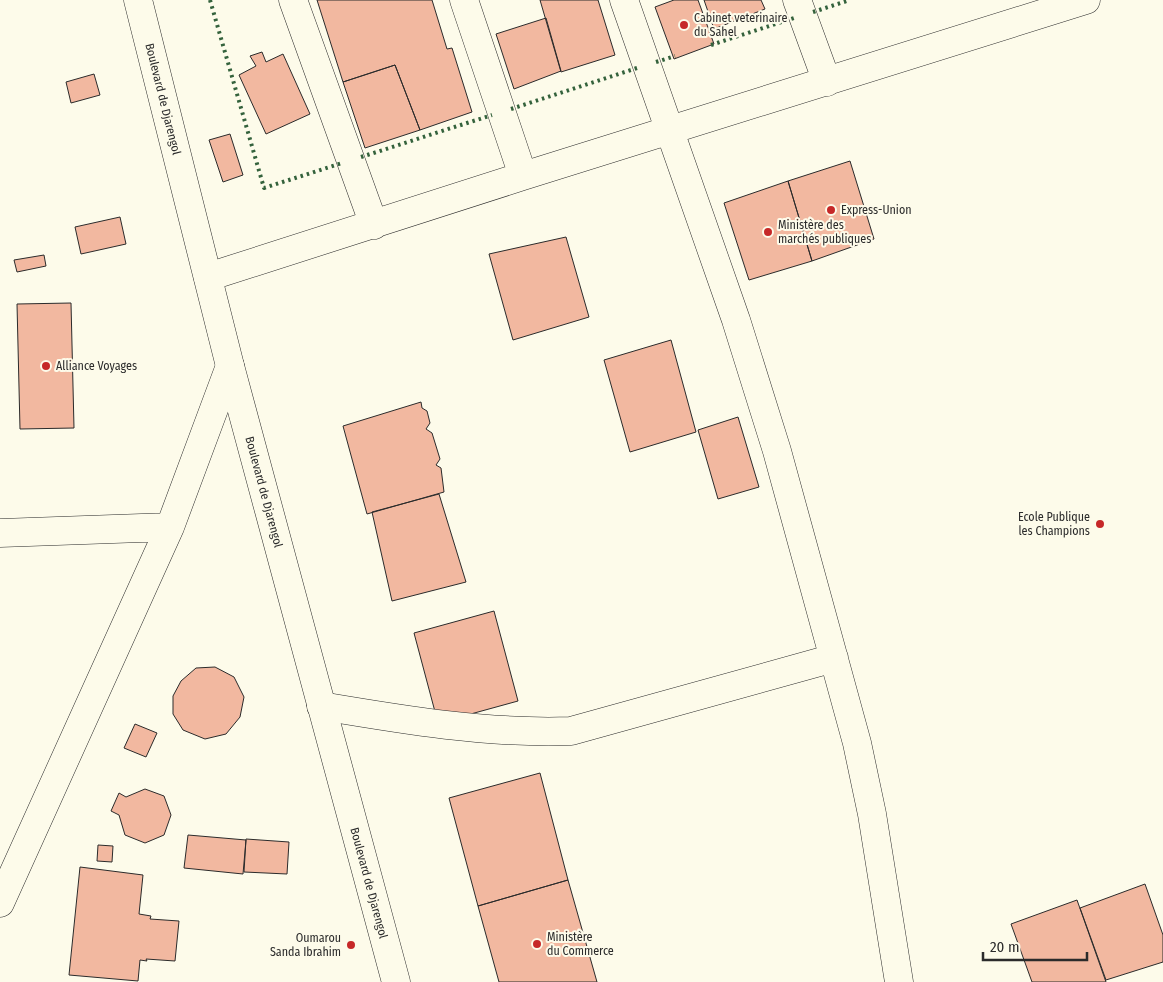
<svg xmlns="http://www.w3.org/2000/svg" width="1163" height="982" font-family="'Fira Sans Condensed',sans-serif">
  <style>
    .building { fill: #f2b8a0; stroke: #2b2b2b }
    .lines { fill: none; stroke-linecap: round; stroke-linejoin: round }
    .street-casing { stroke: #2b2b2b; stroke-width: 29 }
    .primary-casing { stroke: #2b2b2b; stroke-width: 29 }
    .street { stroke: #fdfbea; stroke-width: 28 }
    .primary { stroke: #fdfbea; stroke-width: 28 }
    .hedge { stroke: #34623c; stroke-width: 4; stroke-dasharray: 2.5 4; stroke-linecap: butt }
    .poi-dot { fill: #c62828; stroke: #fdfbea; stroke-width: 2 }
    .labels { text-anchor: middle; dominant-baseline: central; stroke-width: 4; stroke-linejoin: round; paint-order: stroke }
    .poi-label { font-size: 12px; fill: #2b2b2b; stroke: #fdfbea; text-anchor: start }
    .street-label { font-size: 12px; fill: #2b2b2b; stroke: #fdfbea }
  </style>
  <rect width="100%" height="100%" fill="#fdfbea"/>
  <path class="building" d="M317,0H432L447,49L452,48L472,112L420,130L395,65L343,82Z
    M540,0H598L615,55L561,72Z
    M674,0H698L714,44L674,59L655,7Z
    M704,0H761L765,9L714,29Z
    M546,18L561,71L514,89L496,34Z
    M262,52L266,62L283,54L310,114L266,134L239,75L256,66L250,56Z
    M395,65L420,130L365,148L343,82Z
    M94,74L100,95L71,103L66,82Z
    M230,134L243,175L223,182L209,140Z
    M850,161L874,239L812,261L788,181Z
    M788,181L812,261L749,280L724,203Z
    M120,217L126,244L81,254L75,227Z
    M566,237L589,317L513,340L489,254Z
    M44,255L46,266L17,272L14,260Z
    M71,303L74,428L20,429L17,304Z
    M671,340L696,432L630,452L604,360Z
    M421,402L422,408L427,411L430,423L426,429L432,433L440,459L436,465L441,468L444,492L367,514L343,426Z
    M738,417L759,487L718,499L698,430Z
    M439,494L466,582L392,601L372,512Z
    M494,611L518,701L438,723L414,633Z
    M215,667L234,677L244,697L240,717L226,734L205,739L183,730L173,714V696L181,681L196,668Z
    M135,724L157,733L146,757L124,748Z
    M540,773L568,880L478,906L449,798Z
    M145,789L164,796L171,815L164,835L145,843L125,835L119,815L111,811L119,793L126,797Z
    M188,835L246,840L243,874L184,868Z
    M246,839L289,842L287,874L244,872Z
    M98,845L113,846L112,862L97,861Z
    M80,867L143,875L139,914L151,916L150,919L179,921L175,961L146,959L147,961L140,960L138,981L69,975Z
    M568,880L597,982H499L478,906Z
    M1145,884L1163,935V962L1106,980L1080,908Z
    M1077,900L1106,982H1032L1011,924Z"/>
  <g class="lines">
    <g class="street-casing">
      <path id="street" d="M293,0L374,225
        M464,0L523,176
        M624,0L736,320L777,451L857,743L872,814L899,982
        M797,0L827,82
        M208,277L523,176L1086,0
        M0,533L170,527
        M321,706C404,720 487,734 571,731L834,658
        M0,903L170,527L230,366"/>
    </g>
    <g class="primary-casing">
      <path id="primary" d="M138,0L230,366L396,982"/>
    </g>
    <use href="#street" class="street"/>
    <use href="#primary" class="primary"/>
    <path class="hedge" d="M210,0L264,188L342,163
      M813,12L850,0
      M711,45L794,18
      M656,62L675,56
      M511,109L637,68
      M361,157L492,115"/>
  </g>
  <g class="poi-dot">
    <circle cx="684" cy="25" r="5"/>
    <circle cx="831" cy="210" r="5"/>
    <circle cx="768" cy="232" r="5"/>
    <circle cx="46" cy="366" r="5"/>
    <circle cx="1100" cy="524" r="5"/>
    <circle cx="537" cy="944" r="5"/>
    <circle cx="351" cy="945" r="5"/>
  </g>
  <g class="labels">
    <g class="poi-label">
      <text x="694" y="18">Cabinet veterinaire<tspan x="694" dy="14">du Sahel</tspan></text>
      <text x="841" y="210">Express-Union</text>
      <text x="778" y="225">Ministère des<tspan x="778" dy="14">marchés publiques</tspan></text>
      <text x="56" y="366">Alliance Voyages</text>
      <text x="1090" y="517" text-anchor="end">Ecole Publique<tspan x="1090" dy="14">les Champions</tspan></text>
      <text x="547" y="937">Ministère<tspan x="547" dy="14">du Commerce</tspan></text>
      <text x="341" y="938" text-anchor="end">Oumarou<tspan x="341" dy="14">Sanda Ibrahim</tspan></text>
    </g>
    <g class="street-label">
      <text transform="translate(163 99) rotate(76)">Boulevard de Djarengol</text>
      <text transform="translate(264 492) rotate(75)">Boulevard de Djarengol</text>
      <text transform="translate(369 883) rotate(75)">Boulevard de Djarengol</text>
    </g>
  </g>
  <path d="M983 952v8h104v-8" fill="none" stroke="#2b2b2b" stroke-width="2.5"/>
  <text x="990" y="952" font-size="15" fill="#2b2b2b" stroke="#fdfbea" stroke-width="4" paint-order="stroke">20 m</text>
</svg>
